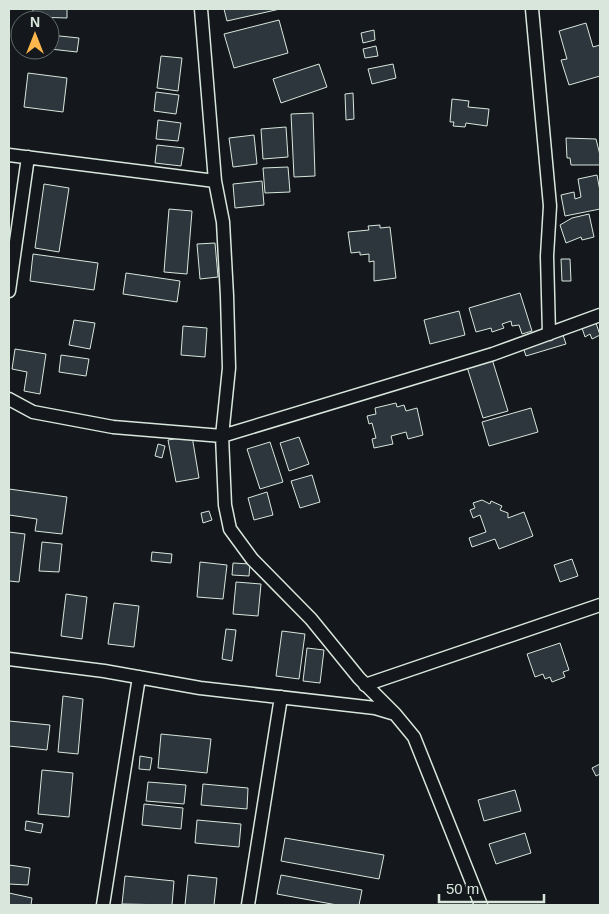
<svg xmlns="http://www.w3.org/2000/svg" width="609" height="914" font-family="Arial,sans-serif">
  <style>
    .building { fill: #2c363c; stroke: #d8e6dc }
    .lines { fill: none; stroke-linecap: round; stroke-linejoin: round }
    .minor-casing { stroke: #d8e6dc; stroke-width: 15 }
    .minor { stroke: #14181c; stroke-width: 12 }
  </style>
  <rect width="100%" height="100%" fill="#14181c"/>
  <path class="building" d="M33,9H67V18L33,17Z
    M224,9H280L227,21Z
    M279,20L288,53L234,68L224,34Z
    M586,23L593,47L600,45V76L569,85L561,60L567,59L559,31Z
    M374,30L375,40L363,43L361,33Z
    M50,35L79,38L77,52L50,49Z
    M376,46L378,56L365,58L363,49Z
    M161,56L182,58L178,91L157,88Z
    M319,64L327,87L281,103L273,79Z
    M393,64L396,78L372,84L368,69Z
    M28,73L67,78L63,112L24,107Z
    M156,92L179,95L176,114L154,111Z
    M353,93L354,119L346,120L345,94Z
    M452,99L469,101L468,107L489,109L487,126L466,123L465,127L453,126L454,122H450Z
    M313,113L315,176L294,177L291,114Z
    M158,120L181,123L178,141L156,139Z
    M286,127L288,157L263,159L261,129Z
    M254,135L257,164L233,167L229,138Z
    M566,138L596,139L600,155V165H571L570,158H567Z
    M157,145L184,148L181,166L155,163Z
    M288,167L290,192L265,193L263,168Z
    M597,175L600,191V209L565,216L561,195L574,192L575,199L581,197L578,179Z
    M262,181L264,205L235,208L233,184Z
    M44,184L69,188L59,252L35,248Z
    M169,209L192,211L187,274L164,272Z
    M589,214L594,237L582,240L581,237L566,243L560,225L572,218Z
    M380,225V228L390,227L396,278L374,281V261L369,262V254L360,255V252L351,253L348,232L369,230L368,226Z
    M215,243L218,277L200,279L197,244Z
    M33,254L98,263L94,290L30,281Z
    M561,259H570L571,281H562Z
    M126,273L180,281L177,302L123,294Z
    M520,293L532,331L522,334L519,325L512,326L511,321L502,324L504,328L492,332L491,328L476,332L469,308Z
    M459,311L465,335L430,344L424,320Z
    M74,320L95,323L90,349L69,345Z
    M596,323L600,335L592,339L590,334L585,337L582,328Z
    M183,326L207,328L205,357L181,355Z
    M563,335L566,344L526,356L523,347Z
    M15,349L46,354L40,394L24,391L27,372L12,369Z
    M61,355L89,359L86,376L59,372Z
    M492,359L508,411L483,418L467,367Z
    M396,403L397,407L404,405L406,411L417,408L423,435L408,439L406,432L391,436L393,444L374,448L372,439L376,438L372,423L369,424L367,416L376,414L375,408Z
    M531,408L538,432L489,446L482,422Z
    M192,436L199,478L176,482L168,440Z
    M299,437L309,464L289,471L280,443Z
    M270,442L283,482L260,489L247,449Z
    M158,444L165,446L162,458L155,456Z
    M312,475L320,502L300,508L291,481Z
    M9,489L67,497L62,534L35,531L37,519L9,515Z
    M267,492L273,515L254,520L248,498Z
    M482,500L490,504L491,501L502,506L500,510L508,513V518L524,512L533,536L499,549L495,539L472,547L469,538L486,532L480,515L473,518L470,510L475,508L473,503Z
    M209,511L212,520L203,523L201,513Z
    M9,532L25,534L19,582L9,581Z
    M42,542L62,544L59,572L39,571Z
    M152,552L172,554L171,563L151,561Z
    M572,559L578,576L560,582L554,565Z
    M200,562L227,565L223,599L197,597Z
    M233,563L250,564L249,576L232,575Z
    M236,582L261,584L258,616L233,614Z
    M66,594L87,597L82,639L61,636Z
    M114,603L139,606L134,647L108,644Z
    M226,629L236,630L232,661L222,659Z
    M282,631L305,634L299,679L276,676Z
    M560,643L569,670L563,672L565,677L552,682L550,677L545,679L543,674L535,677L527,654Z
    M307,648L324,650L320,683L303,681Z
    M63,696L83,699L78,754L58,752Z
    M9,721L50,725L47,750L9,746Z
    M161,734L211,739L207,773L158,768Z
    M140,756L152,758L150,770L139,769Z
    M600,764V774L596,776L592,768Z
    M42,770L73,773L69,817L38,814Z
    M148,782L186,785L184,804L146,801Z
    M203,784L248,788L247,809L201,805Z
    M515,790L521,811L484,821L478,800Z
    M144,804L183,808L181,829L142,825Z
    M197,820L241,824L239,847L195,843Z
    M26,821L43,824L41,833L25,830Z
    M525,833L531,853L496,864L489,844Z
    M285,838L384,855L379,879L281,861Z
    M9,865L30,868L28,885L9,884Z
    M188,875L217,878L214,905H185Z
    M281,875L362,890L359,905H337L277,894Z
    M125,876L174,881L172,905L122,904Z
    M9,893L32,898L31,905H9Z"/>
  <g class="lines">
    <g class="minor-casing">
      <path id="minor" d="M201,9L215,181L223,222L227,296L229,368L222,436L225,505L230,529L252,559L311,619L359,678L395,714
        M532,9L550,206L547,256L549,334
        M9,155L215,181
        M9,291L28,157
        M9,399L33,412L113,427L222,436L493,354L600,315
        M9,659L104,671L200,688L375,708L395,714L414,737L481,905
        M365,685L600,605
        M103,905L139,677
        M248,905L281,697"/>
    </g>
    <use href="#minor" class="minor"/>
  </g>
  <rect width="609" height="914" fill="none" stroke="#d8e6dc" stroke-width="20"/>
  <g transform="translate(35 35)"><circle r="24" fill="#14181c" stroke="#626a69"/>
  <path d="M0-4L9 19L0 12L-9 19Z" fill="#ffb74d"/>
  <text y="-8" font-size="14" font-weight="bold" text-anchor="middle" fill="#d8e6dc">N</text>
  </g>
  <path d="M439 894v8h105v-8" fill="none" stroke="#d8e6dc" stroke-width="2.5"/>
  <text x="446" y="894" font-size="15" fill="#d8e6dc" stroke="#14181c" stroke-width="4" paint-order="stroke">50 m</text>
</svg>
